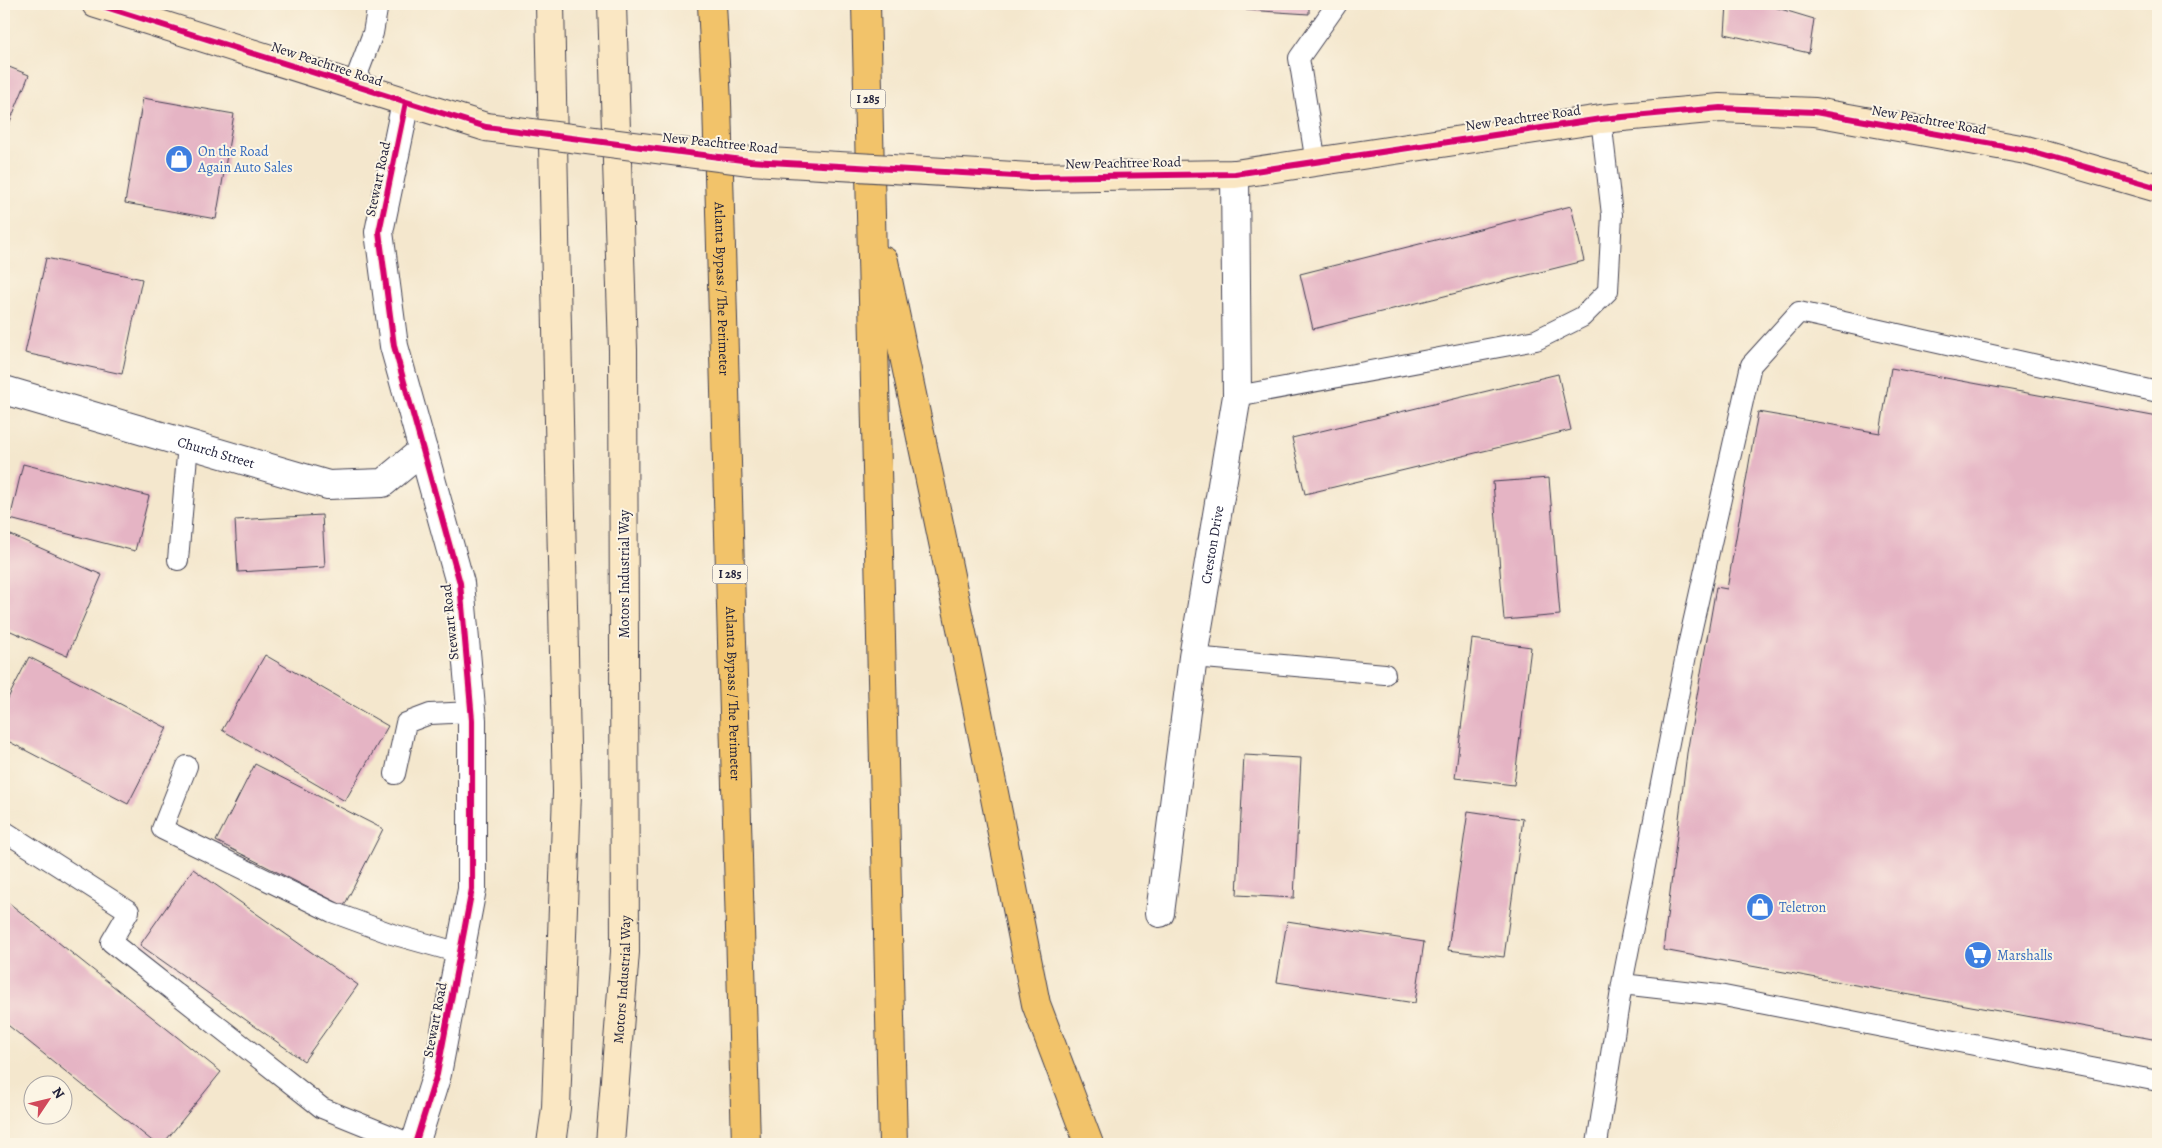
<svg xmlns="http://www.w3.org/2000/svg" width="2162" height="1148" font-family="Alegreya,serif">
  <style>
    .building { fill: #e5b4c4 }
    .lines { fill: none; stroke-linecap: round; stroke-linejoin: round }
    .lane-casing { stroke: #424051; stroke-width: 22 }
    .street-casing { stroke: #424051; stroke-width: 30 }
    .secondary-casing { stroke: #424051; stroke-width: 30 }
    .highway-casing { stroke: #424051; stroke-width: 30 }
    .lane { stroke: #fff; stroke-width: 20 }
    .street { stroke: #fff; stroke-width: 28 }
    .secondary { stroke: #fae7c3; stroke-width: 28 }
    .highway { stroke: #f2c36a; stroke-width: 28 }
    .secondary-bridge-casing { stroke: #424051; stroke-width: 30; stroke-linecap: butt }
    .secondary-bridge { stroke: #fae7c3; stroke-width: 28 }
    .cycleway-casing { stroke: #fcf5e5; stroke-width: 9 }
    .cycleway { stroke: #d6006c; stroke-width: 6 }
    .labels { text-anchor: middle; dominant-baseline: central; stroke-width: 4; stroke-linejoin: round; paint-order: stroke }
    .shield { fill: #fcf5e5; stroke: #63616e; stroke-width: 1 }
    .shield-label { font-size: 12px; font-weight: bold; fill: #22223b }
    .street-label { font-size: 14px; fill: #22223b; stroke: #fcf5e5 }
    .shop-label { font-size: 14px; fill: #366cbe; stroke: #fcf5e5; text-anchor: start }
  </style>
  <rect width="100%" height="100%" fill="#fcf5e5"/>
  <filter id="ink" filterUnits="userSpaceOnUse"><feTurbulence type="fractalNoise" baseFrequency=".02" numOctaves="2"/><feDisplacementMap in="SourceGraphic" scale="10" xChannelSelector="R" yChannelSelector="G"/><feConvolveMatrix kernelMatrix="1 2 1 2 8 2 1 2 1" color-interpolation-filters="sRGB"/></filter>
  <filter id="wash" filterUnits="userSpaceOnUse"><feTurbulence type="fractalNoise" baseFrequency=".0096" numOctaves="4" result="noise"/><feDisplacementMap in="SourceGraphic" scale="20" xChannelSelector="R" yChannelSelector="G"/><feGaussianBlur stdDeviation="1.12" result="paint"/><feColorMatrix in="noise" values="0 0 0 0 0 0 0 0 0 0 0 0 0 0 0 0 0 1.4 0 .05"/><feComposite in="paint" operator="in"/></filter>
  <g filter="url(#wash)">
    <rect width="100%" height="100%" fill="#f4e7cd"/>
    <g id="blocks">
      <path class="building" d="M1247,4H1309V14L1246,10Z
        M1727,4H1764L1814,19L1809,53L1725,34Z
        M4,65L29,75L4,136Z
        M143,98L234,114L216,219L125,203Z
        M1571,206L1584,261L1313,329L1300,274Z
        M46,258L142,279L122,374L25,353Z
        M1891,368L2158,417V1040L1663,950L1687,753L1716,587L1727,589L1758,412L1880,433Z
        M1558,374L1571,430L1305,494L1292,438Z
        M23,464L149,496L135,551L10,519Z
        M1549,478L1560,615L1504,620L1493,482Z
        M322,515L325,567L238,572L235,520Z
        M4,532L102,575L67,656L4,628Z
        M1472,639L1531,647L1514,785L1455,778Z
        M265,655L388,726L345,801L222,730Z
        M29,657L167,728L128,804L4,739V706Z
        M1244,755L1301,758L1294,898L1237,895Z
        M255,764L383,829L344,906L216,841Z
        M1468,811L1523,819L1504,957L1448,950Z
        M193,869L358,985L304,1061L140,945Z
        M4,899L221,1072L163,1144H156L4,1022Z
        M1287,921L1424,942L1415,1003L1277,982Z"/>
    </g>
  </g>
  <g filter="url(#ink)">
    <use href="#blocks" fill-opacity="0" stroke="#424051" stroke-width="1"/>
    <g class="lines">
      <g class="lane-casing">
        <path id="lane" d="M353,86L373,33L378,4
          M1316,163L1299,58L1337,4
          M1237,396L1536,340L1582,317L1608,291L1612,215L1601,119
          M178,560L188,444
          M1193,657L1385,674
          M187,766L162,829L332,912L392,934L460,953
          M395,774L406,723L430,714L472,712
          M4,831L129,911L111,942L322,1108L411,1144
          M1622,984L1687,650L1751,365L1799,312L2158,392
          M1597,1144L1622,984L1719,995L2158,1081"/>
      </g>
      <g class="street-casing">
        <g id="street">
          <path d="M406,102L379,232L394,346L460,583L472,720V889L437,1074L415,1144"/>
          <path id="s1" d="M4,390L328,485L383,483L423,450"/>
          <path id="s2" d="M1160,913L1193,657L1237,396L1235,174"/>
        </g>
      </g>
      <g class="secondary-casing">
        <g id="secondary">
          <path d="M96,4L486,127"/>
          <path d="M550,4L567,792L556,1108L551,1144"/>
          <path d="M1031,177L1235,174L1601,119L1720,108L1815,112L2026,150L2158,188"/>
          <path id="s3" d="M610,1144L625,952L623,350L612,4"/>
        </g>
      </g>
      <g class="highway-casing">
        <g id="highway">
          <path id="s4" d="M712,4L717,103L746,1144"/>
          <path d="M866,4L893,1144"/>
          <path d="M884,261L966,652L1036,1004L1089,1144"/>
        </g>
      </g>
      <use href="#lane" class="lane"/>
      <use href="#street" class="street"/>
      <use href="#secondary" class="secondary"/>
      <use href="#highway" class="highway"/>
      <g class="secondary-bridge-casing">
        <path id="secondary-bridge" d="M486,127L750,161L1031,177"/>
      </g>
      <use href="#secondary-bridge" class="secondary-bridge"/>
      <g class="cycleway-casing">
        <path id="cycleway" d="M96,4L486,127L750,161L1031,177L1235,174L1601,119L1720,108L1815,112L2026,150L2158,188
          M406,102L379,232L394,346L460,583L472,720V889L437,1074L415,1144"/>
      </g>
      <use href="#cycleway" class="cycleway"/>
    </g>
  </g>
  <defs>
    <g id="shop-disc" transform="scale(1.4375)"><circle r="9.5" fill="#3f7fe0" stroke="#fcf5e5"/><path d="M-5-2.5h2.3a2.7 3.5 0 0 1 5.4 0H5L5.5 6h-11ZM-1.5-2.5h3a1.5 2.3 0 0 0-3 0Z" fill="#fff"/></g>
    <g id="supermarket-disc" transform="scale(1.4375)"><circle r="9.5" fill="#3f7fe0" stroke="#fcf5e5"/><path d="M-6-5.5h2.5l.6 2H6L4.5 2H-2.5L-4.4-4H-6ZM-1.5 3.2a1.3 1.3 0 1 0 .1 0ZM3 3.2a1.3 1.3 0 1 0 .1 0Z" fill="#fff"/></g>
  </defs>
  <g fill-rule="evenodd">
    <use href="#shop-disc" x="179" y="159"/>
    <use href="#shop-disc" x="1760" y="907"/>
    <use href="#supermarket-disc" x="1978" y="955"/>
  </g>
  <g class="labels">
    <g class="shield">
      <rect x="850.5" y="89.5" width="35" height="19" rx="4"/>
      <rect x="712.5" y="564.5" width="35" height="19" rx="4"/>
    </g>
    <g class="shield-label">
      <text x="868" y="99">I 285</text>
      <text x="730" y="574">I 285</text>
    </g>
    <g class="street-label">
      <text transform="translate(327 64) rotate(18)">New Peachtree Road</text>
      <text transform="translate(1523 118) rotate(-8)">New Peachtree Road</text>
      <text transform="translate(1929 120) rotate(10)">New Peachtree Road</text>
      <text transform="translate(720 143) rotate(6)">New Peachtree Road</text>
      <text transform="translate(1123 163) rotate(-1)">New Peachtree Road</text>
      <text transform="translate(378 179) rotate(-78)">Stewart Road</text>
      <text stroke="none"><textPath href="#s4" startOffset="285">Atlanta Bypass / The Perimeter</textPath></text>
      <text stroke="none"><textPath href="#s1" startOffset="221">Church Street</textPath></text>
      <text stroke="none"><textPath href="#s2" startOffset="372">Creston Drive</textPath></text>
      <text transform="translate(624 574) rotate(-90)">Motors Industrial Way</text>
      <text transform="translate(450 622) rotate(-96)">Stewart Road</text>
      <text stroke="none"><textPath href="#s4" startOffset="690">Atlanta Bypass / The Perimeter</textPath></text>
      <text stroke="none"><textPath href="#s3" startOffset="165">Motors Industrial Way</textPath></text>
      <text transform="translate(435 1020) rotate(-79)">Stewart Road</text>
    </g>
    <g class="shop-label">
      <text x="198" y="151">On the Road<tspan x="198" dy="16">Again Auto Sales</tspan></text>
      <text x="1779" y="907">Teletron</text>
      <text x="1997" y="955">Marshalls</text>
    </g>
  </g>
  <rect width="2162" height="1148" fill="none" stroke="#fcf5e5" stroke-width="20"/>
  <g transform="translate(48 1100) rotate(55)"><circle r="24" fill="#fcf5e5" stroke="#a5a1a1"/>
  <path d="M0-4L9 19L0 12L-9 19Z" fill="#d1495b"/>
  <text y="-8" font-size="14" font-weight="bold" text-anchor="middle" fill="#22223b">N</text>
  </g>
</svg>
